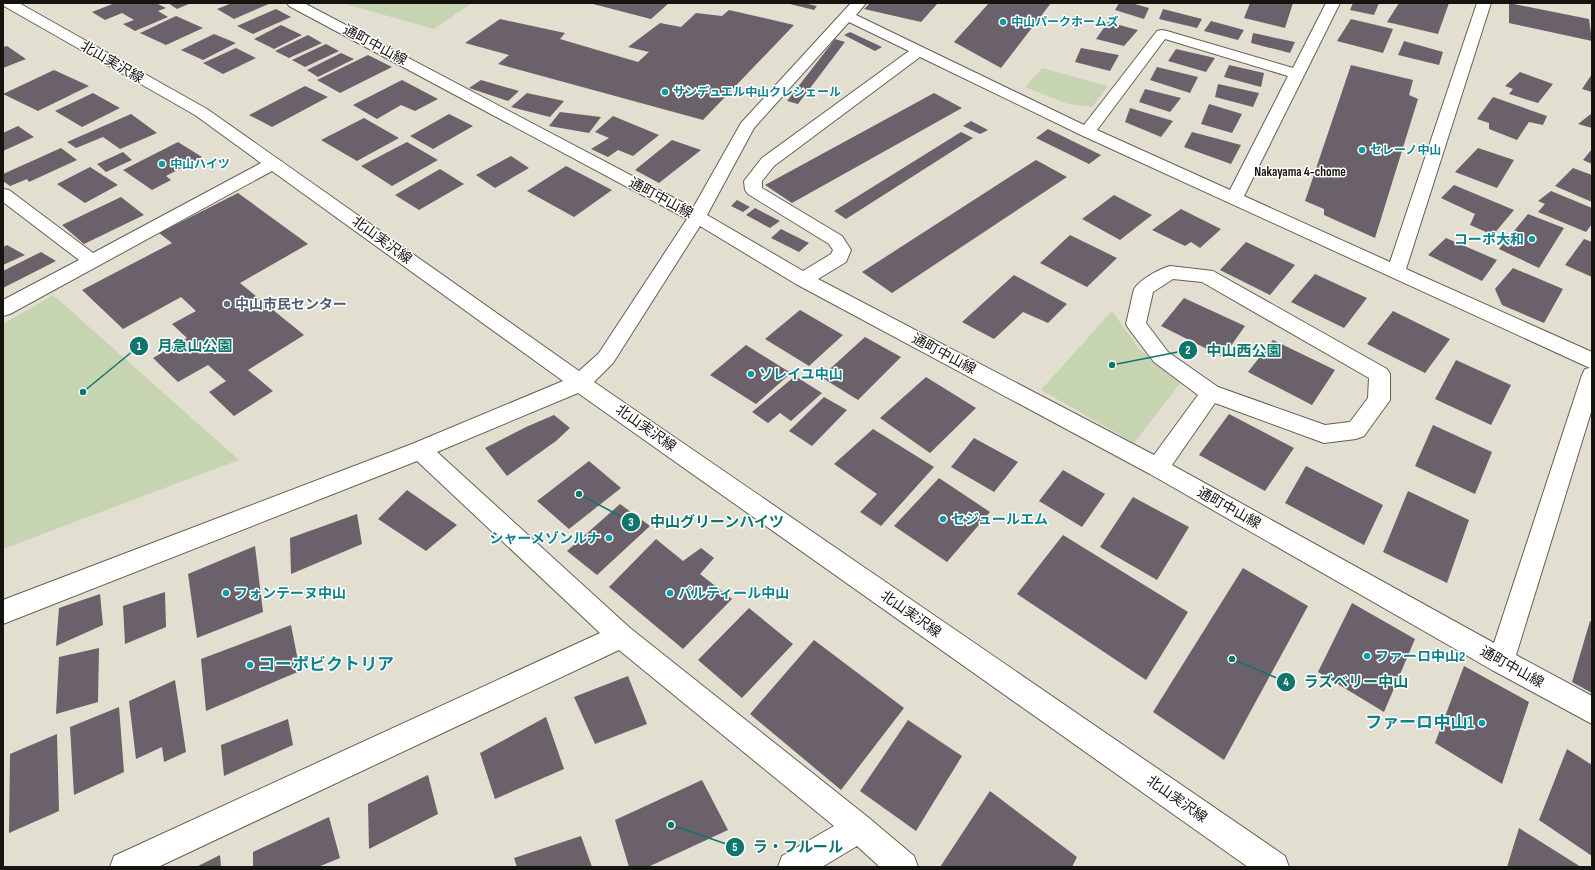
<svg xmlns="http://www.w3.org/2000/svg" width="1595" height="870" font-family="'Sofia Sans Condensed','Noto Sans JP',sans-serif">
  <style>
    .green { fill: #c6d4b2 }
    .building { fill: #6b616b }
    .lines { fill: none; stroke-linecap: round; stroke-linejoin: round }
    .minor-casing { stroke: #646154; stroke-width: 2 }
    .minor { fill: #fff; fill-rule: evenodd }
    .culture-dot { fill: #0f9aa8; stroke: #fff; stroke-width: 1.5 }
    .service-dot { fill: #5c6f8a; stroke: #fff; stroke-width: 1.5 }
    .labels { text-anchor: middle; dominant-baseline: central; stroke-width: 3; stroke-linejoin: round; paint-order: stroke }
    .far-culture-label { font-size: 12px; font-weight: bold; fill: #0d838f; stroke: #fff; text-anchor: start }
    .far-neighbourhood-label { font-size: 13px; font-weight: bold; fill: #15140f; stroke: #fff }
    .street-label { font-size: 14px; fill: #15140f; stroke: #fff }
    .culture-label { font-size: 14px; font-weight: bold; fill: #0d838f; stroke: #fff; text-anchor: start }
    .service-label { font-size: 14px; font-weight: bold; fill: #4e5e75; stroke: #fff; text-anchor: start }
    .near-culture-label { font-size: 17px; font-weight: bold; fill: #0d838f; stroke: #fff; text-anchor: start }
    .leader { fill: none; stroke: #0f766e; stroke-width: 1.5 }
    .callout-dot { fill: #0f766e; stroke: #fff; stroke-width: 1.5 }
    .mark-label { font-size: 12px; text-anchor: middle; font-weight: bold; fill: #fff }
    .callout-label { font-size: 15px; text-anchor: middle; font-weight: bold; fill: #0f766e; stroke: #fff; stroke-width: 3; stroke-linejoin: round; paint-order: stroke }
  </style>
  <rect width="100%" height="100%" fill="#e3dfd0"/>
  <path class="green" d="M342,3H472L434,29Z
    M1042,68L1108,86L1092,107L1068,104L1025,87Z
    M53,295L239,460L3,549V324Z
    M1112,311L1139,349L1182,381L1134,443L1041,390Z"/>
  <path class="building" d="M115,3H156L166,8L158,11L168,17L135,31L123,24L134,20L122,13L105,20L92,12Z
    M168,3H191L177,9Z
    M232,3H271L234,19L217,9Z
    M589,3H669L651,19Z
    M786,3H803L817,6L814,10Z
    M870,3H938L921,22L864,9Z
    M989,3H1051L1001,68L954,42Z
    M1119,3H1131L1149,8L1144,19L1115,10Z
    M1250,3H1293L1285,28L1244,18Z
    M1353,3H1379L1374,15L1350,10Z
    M1399,3H1449L1438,34L1387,22Z
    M1509,3L1589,19L1592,41L1509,23Z
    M276,9L291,17L253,34L237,26Z
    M1163,9L1202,19L1197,28L1159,19Z
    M729,10L794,25L703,120L498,64L509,55L465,43L500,19L565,33L560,39L638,62L649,52L628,47L660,23L681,27L696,13L722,16Z
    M176,16L203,28L166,45L140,33Z
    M1351,19L1393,29L1383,53L1337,41Z
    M1211,21L1244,30L1238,40L1204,31Z
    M1108,22L1138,30L1124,46L1096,39Z
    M281,25L302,35L274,49L254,39Z
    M850,32L882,47L875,51L844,35Z
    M1253,33L1295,42L1290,53L1251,43Z
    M214,34L236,43L203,60L181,50Z
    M308,35L322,43L289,58L275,51Z
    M835,39L845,42L798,104L787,101Z
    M1404,41L1443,52L1439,65L1398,55Z
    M326,44L339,51L305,67L292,60Z
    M7,46L26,59L3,68V47Z
    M236,48L256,58L223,74L203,63Z
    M1081,48L1119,55L1110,71L1075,62Z
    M1176,49L1215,58L1206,72L1168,61Z
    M341,53L354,59L318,77L307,70Z
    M368,55L392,67L340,93L317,80Z
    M1229,65L1264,73L1261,87L1224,77Z
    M1351,65L1413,80L1409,95L1418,99L1375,238L1324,215V209L1305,201Z
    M1157,67L1198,77L1190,93L1150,80Z
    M54,70L89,86L38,111L3,94Z
    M1520,72L1553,84L1538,103L1509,94L1513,89L1505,86Z
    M1592,74V92L1582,89Z
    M402,80L438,99L415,111L401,105L377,119L353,105Z
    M481,80L519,91L508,101L469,88Z
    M1218,84L1259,93L1253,107L1215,97Z
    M305,86L328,97L272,127L249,115Z
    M1145,89L1181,98L1170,112L1139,102Z
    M93,93L120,108L82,127L55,111Z
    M527,93L564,101L550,117L511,107Z
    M934,93L962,108L792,203L765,185Z
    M1493,97L1547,116L1543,125L1529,122L1517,140L1489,129V123L1477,119Z
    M1209,104L1242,114L1232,133L1201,124Z
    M1130,108L1173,121L1161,137L1125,122Z
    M560,112L601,117L589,133L549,126Z
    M1592,113V128L1578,124Z
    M131,114L157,133L120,149L103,137L76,148L67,142Z
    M449,114L473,126L433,149L410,136Z
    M613,116L659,135L633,156L618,150L608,157L591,149L609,138L595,132Z
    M364,118L399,138L357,161L321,140Z
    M971,121L988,130L980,134L963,126Z
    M18,126L34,137L3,151V133Z
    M1048,129L1101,155L1089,164L1036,138Z
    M961,132L973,138L846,219L834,211Z
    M1192,132L1241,145L1231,164L1184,147Z
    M672,140L701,150L659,183L635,170Z
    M178,142L202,157L166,176L171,180L152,190L123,170Z
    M407,142L438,160L392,186L361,166Z
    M61,148L77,160L29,182L27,179L10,186L3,181V174Z
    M1478,148L1514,160L1497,188L1455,172Z
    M1592,149V164L1583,160Z
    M123,152L132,160L106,172L97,164Z
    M511,156L529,168L495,188L476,175Z
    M1036,160L1067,177L892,293L862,272Z
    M566,166L612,190L574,217L527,191Z
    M90,167L118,185L85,203L57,184Z
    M1573,168L1592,175V202L1555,186Z
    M440,169L464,184L419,210L395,195Z
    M1454,185L1514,210L1493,235L1470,225L1475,214L1441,198Z
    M1551,191L1592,208V224L1586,232L1538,212L1545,204L1538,201Z
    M238,193L308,244L240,283L304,335L248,370L273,391L234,416L209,392L226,381L208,365L178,382L153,358L187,338L172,324L196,311L181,297L123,329L82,290L172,243L159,233Z
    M1114,195L1152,215L1120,240L1082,219Z
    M121,197L144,215L84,244L62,225Z
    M737,200L750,207L743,212L731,206Z
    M755,208L780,221L770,228L746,215Z
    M1181,209L1221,229L1200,248L1191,242L1185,246L1152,230Z
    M1528,214L1564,228L1539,268L1499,249Z
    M781,229L809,243L799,252L771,238Z
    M1070,235L1117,258L1087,287L1040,263Z
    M1446,238L1497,260L1482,281L1428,255Z
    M1584,239L1592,242V277L1565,265Z
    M1246,242L1295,265L1270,295L1220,270Z
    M7,245L25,255L3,265V247Z
    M41,252L56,261L3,288V271Z
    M1513,268L1563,289L1544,323L1502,305L1495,289Z
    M1315,274L1367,298L1344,328L1291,302Z
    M1014,275L1067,304L1048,323L1023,312L994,339L962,322Z
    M1184,298L1245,326L1223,357L1161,326Z
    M800,310L843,335L809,366L765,339Z
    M1393,311L1450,339L1425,373L1367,344Z
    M865,337L901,357L858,400L821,377Z
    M1273,340L1335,370L1312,405L1248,372Z
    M746,345L791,373L756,404L710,375Z
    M1456,360L1511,385L1491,425L1435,399Z
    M795,376L822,393L791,421L780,413L768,423L752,412Z
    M926,377L976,408L930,453L880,418Z
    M824,397L847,410L812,446L789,431Z
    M1229,414L1294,448L1265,491L1199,455Z
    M554,415L570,428L556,441L507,476L485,448L526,427Z
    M1433,425L1492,452L1475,494L1415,466Z
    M873,429L934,467L881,526L860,512L877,494L834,464Z
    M974,438L1018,462L994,492L951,467Z
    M589,461L621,488L569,529L537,501Z
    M1306,466L1383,505L1364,545L1285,503Z
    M1063,470L1105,494L1082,527L1039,501Z
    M939,478L990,512L947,562L894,526Z
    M407,490L457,525L426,551L378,519Z
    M1408,491L1469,520L1447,583L1383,552Z
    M1133,497L1189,527L1157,580L1100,547Z
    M620,504L650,526L597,575L567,551Z
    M357,514L362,544L291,574L290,538Z
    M1063,535L1188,612L1146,680L1017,594Z
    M656,539L683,561L701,548L714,558L700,574L732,599L683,649L609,587Z
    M255,546L263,612L197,638L188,574Z
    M1243,568L1308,606L1224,760L1153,712Z
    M165,592L166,627L125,644L123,606Z
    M100,594L103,625L56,646L59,608Z
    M1352,603L1415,639L1384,712L1318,672Z
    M749,608L793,644L742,698L698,660Z
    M1590,621L1592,622V693L1572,682Z
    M291,625L300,671L206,711L201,659Z
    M814,640L904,708L841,790L750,714Z
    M99,648L98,702L56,714L59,657Z
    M1464,666L1529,702L1502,784L1435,743Z
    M628,676L647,724L595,744L574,697Z
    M175,680L186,752L164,762L162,747L136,759L129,701Z
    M119,707L124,772L74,795L70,727Z
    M546,717L564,769L495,799L480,753Z
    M288,719L293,745L224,776L221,745Z
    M908,720L962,756L916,831L860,791Z
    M57,734L59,811L9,833L10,754Z
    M1567,749L1592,765V856L1539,820Z
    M428,775L438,814L369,849L368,804Z
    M702,780L728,830L648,867H629L615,820Z
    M990,791L1077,857L1072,867H940Z
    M329,817L340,858L318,867H253V852Z
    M1519,828L1581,867H1507Z
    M581,836L592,867H517L514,858Z
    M220,855L221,867H196Z"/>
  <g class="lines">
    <g class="minor-casing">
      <path id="minor" d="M3,3H19L207,109L579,371L599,353L687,219L289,6L287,3H304L693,208L741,123L851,3H866L856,15L1084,125L1157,31L1162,30L1167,31L1293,68L1326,3H1340L1244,196L1390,262L1477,3H1491L1406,269L1592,352V409L1516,655L1592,696V724L1492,670L1150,474L796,284L700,226L613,363L594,382L1285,856L1289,867H1248L578,393L437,452L630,628L869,818L914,856L918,867H880L857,846L822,867H778L782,856L834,826L619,650L158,867H110L114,856L600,633L417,461L3,624V600L412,444L563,381L272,171L10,314L3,316V300L79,260L3,202V189L9,190L93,253L261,163L195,115L4,6ZM849,22L909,51L762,158L744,181L745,190L748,194L829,244L833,250L831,254L803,271L707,215L754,128ZM1165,39L1288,76L1230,190L1097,130ZM920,57L1081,135L1590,368L1585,369L1582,375L1494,643L1172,465L1215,403L1324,443L1356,439L1364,436L1390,400V374L1387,369L1213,271L1170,266C1159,269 1141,279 1134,289L1126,324L1129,329L1154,362L1198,395L1154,455L818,279L846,262L851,250L842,236L762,188V181L774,166ZM1173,279L1202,282L1369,378L1368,398L1350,422L1325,425L1218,387L1168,352L1146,323L1153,292Z"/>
    </g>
    <use href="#minor" class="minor"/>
  </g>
  <g class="culture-dot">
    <circle cx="1003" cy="22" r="4"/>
    <circle cx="665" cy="92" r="4"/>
    <circle cx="1362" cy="150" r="4"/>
    <circle cx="162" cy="164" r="4"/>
    <circle cx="1532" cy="239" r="4"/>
    <circle cx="751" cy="374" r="4"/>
    <circle cx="943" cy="519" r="4"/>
    <circle cx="609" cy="538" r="4"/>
    <circle cx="226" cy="593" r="4"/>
    <circle cx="670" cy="593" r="4"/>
    <circle cx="1367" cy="656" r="4"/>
    <circle cx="250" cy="665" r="4"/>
    <circle cx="1482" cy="723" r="4"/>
  </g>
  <circle class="service-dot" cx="227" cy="304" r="4"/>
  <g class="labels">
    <g class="far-culture-label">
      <text x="1011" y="22">中山パークホームズ</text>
      <text x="673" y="92">サンデュエル中山クレシェール</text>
      <text x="1370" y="150">セレーノ中山</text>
      <text x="170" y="164">中山ハイツ</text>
    </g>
    <g class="far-neighbourhood-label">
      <text x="1300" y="172">Nakayama 4-chome</text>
    </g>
    <g class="street-label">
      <text transform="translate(375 45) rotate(28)">通町中山線</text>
      <text transform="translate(112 62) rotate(30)">北山実沢線</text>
      <text transform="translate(661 198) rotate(28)">通町中山線</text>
      <text transform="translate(382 240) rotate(36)">北山実沢線</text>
      <text transform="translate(944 354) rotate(28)">通町中山線</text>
      <text transform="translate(646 428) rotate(35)">北山実沢線</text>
      <text transform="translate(1229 508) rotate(29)">通町中山線</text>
      <text transform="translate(911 614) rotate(35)">北山実沢線</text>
      <text transform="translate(1512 667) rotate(29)">通町中山線</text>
      <text transform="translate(1177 799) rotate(35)">北山実沢線</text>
    </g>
    <g class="culture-label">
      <text x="1524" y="239" text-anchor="end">コーポ大和</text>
      <text x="759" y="374">ソレイユ中山</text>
      <text x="951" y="519">セジュールエム</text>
      <text x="601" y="538" text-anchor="end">シャーメゾンルナ</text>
      <text x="234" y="593">フォンテーヌ中山</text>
      <text x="678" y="593">パルティール中山</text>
      <text x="1375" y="656">ファーロ中山2</text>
    </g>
    <g class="service-label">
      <text x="235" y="304">中山市民センター</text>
    </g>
    <g class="near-culture-label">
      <text x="258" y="665">コーポビクトリア</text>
      <text x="1474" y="723" text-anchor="end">ファーロ中山1</text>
    </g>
  </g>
  <path class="leader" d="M83 392L139 346M1112 365L1188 350M579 494L631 522M1232 659L1286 682M671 825L735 847"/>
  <g class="callout-dot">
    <circle cx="83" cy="392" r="4"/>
    <circle cx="1112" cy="365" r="4"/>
    <circle cx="579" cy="494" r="4"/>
    <circle cx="1232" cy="659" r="4"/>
    <circle cx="671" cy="825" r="4"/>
    <circle cx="139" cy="346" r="10"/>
    <circle cx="1188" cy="350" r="10"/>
    <circle cx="631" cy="522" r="10"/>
    <circle cx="1286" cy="682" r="10"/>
    <circle cx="735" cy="847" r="10"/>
  </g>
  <g class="mark-label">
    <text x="139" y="350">1</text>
    <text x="1188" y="354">2</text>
    <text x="631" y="526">3</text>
    <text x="1286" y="686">4</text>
    <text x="735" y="851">5</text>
  </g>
  <g class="callout-label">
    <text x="195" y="351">月急山公園</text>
    <text x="1244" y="356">中山西公園</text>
    <text x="717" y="527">中山グリーンハイツ</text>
    <text x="1356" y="687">ラズベリー中山</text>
    <text x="798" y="852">ラ・フルール</text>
  </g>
  <rect width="1595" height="870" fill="none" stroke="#15140f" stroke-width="8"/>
</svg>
